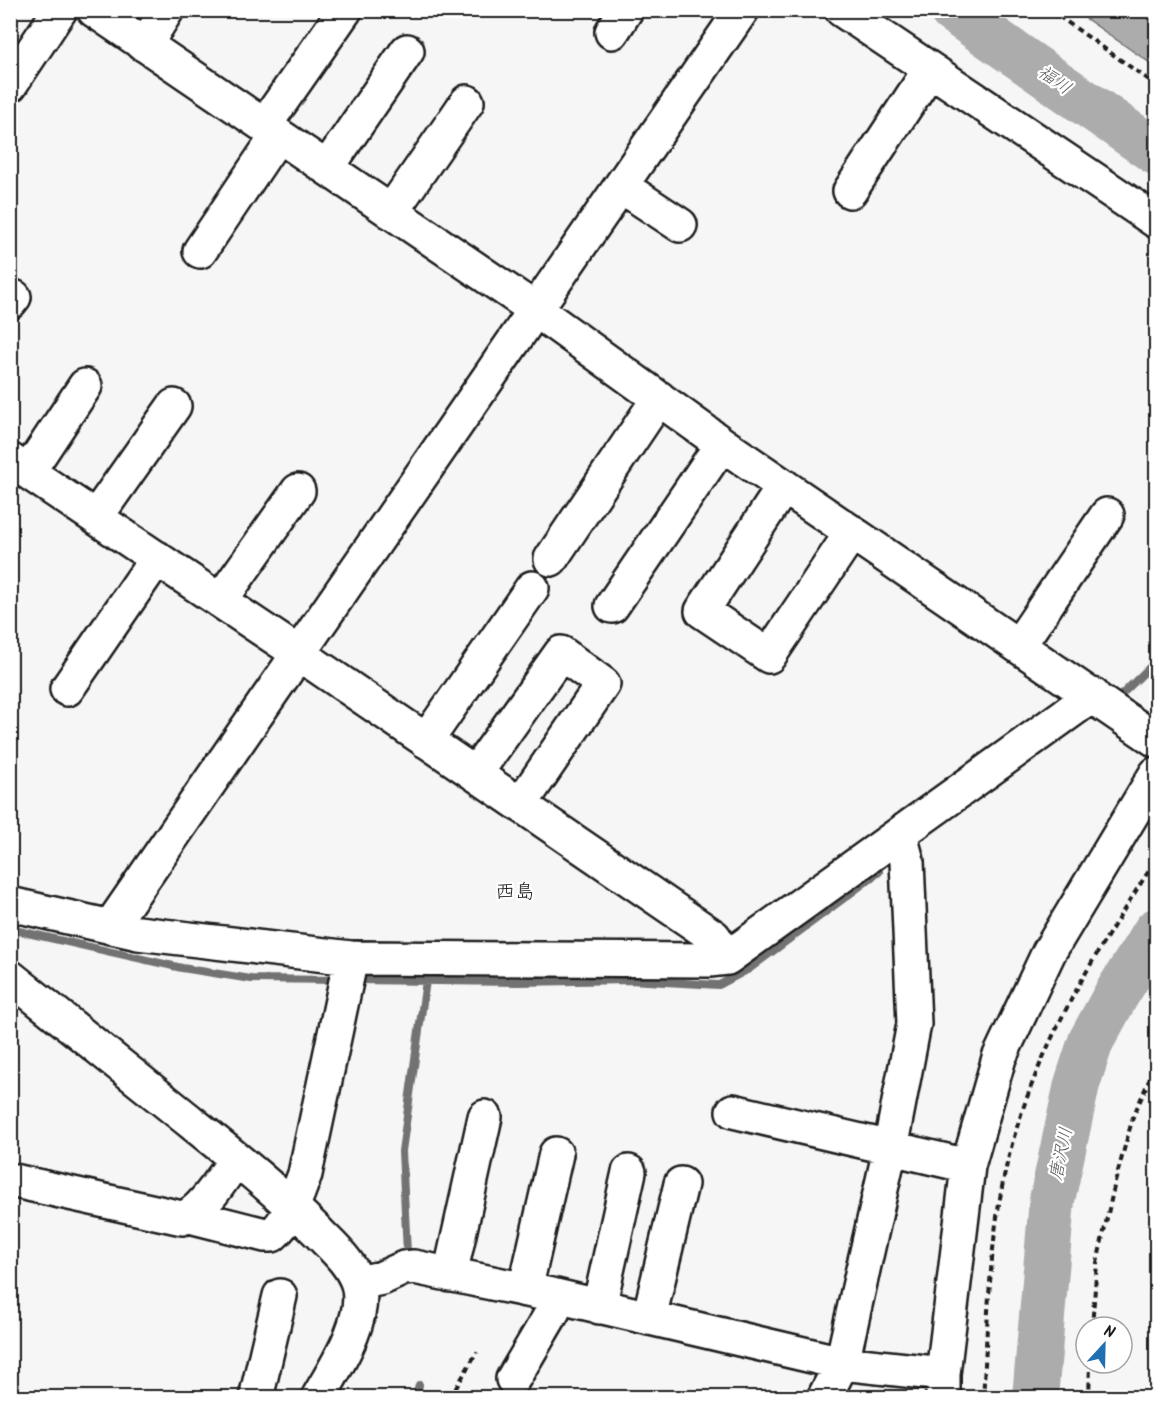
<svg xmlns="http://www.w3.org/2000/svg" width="1167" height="1408" font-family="Kalam,'Klee One',sans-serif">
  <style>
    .water { fill: #acacac; stroke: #727272; stroke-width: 1.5 }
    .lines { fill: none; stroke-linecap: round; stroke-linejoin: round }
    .stream { stroke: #727272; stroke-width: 8 }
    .river { stroke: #acacac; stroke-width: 46 }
    .minor-casing { stroke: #1c1c1c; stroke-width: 38 }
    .path { stroke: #1c1c1c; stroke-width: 4; stroke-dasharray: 6 4.5; stroke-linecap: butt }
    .minor { stroke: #fff; stroke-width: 33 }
    .labels { text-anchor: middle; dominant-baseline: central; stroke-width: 4.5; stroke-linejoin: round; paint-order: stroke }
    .water-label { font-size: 18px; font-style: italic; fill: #5d5d5d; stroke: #fff }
    .quarter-label { font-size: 20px; fill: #1c1c1c; stroke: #fff }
  </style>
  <rect width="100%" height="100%" fill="#f6f6f6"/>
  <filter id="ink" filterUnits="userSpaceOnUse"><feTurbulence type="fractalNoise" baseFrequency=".0167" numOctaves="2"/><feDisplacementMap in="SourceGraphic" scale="12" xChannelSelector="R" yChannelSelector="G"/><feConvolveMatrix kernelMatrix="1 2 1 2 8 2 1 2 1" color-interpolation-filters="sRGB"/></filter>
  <g filter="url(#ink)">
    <path class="water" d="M1075,11H1156V67Z"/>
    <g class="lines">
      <path class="stream" d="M1118,698L1156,661
        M10,929L182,968L251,979L340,980
        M355,980L519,982L629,980L719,985L749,969L879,872
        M407,1253L402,1151L426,981
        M416,1398L419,1385"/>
      <path class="river" d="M952,10L1156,152
        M1035,1398L1052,1200L1077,1084L1091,1041L1116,995L1156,931"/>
      <g class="minor-casing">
        <path id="minor" d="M94,10L536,310L722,444L1156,740
          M842,10L1156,221
          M612,32L626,10
          M145,45L167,10
          M10,85L60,10
          M264,126L345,10
          M327,168L407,51
          M621,186L680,225
          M850,191L929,71
          M391,212L467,102
          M200,251L278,135
          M10,302L14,297
          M10,460L298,653L714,937L727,958
          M28,472L85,386
          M784,486L702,611L769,656L852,532
          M96,517L174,406
          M551,559L659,398
          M220,601L298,491
          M612,606L722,444
          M1019,645L1107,515
          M67,689L157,558
          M426,741L532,588
          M475,774L561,653L603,684L520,805
          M10,904L138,933L351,958L709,960L727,958L1093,695
          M110,927L742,10
          M10,977C67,1023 124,1069 181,1114C227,1151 274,1188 316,1230C331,1246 351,1262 358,1284C368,1319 335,1368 318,1398
          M733,1111L968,1166
          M10,1180L182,1218C202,1213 224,1176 236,1159
          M190,1216L265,1235H272C290,1220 297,1195 305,1174L351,958
          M450,1275L485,1117
          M358,1283L382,1278L404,1268L414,1267L556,1296L842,1363L943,1374
          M525,1290L556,1154
          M599,1307L629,1172
          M649,1318L681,1184
          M513,1379L553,1311L556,1296
          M256,1398L280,1296
          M824,1398L842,1363L890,1149L914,1024L907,861L900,835
          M943,1398V1374L968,1166L999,1058L1049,952L1156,774"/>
      </g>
      <path class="path" d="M1050,10L1156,85
        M1092,1327L1097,1263L1115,1182L1133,1117L1156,1064
        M450,1398L477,1352
        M983,1398C988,1321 989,1243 1006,1168C1032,1054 1093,956 1156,860
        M1089,1398L1090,1363"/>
      <use href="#minor" class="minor"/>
    </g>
  </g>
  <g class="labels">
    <g class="water-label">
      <text transform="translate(1054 81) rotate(35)">福川</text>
      <text transform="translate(1062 1154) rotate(-78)">唐沢川</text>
    </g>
    <g class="quarter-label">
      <text x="515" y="893">西島</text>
    </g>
  </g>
  <rect width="1167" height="1408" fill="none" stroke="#fff" stroke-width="36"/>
  <rect x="18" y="18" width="1131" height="1372" fill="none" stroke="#1c1c1c" stroke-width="2" filter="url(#ink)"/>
  <g transform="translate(1104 1345) rotate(22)"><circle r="28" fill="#ffffff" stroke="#a4a4a4" stroke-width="1.5"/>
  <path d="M0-4.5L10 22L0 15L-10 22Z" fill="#1f6fb2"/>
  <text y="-9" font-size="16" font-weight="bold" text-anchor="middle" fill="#1c1c1c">N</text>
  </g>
</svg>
